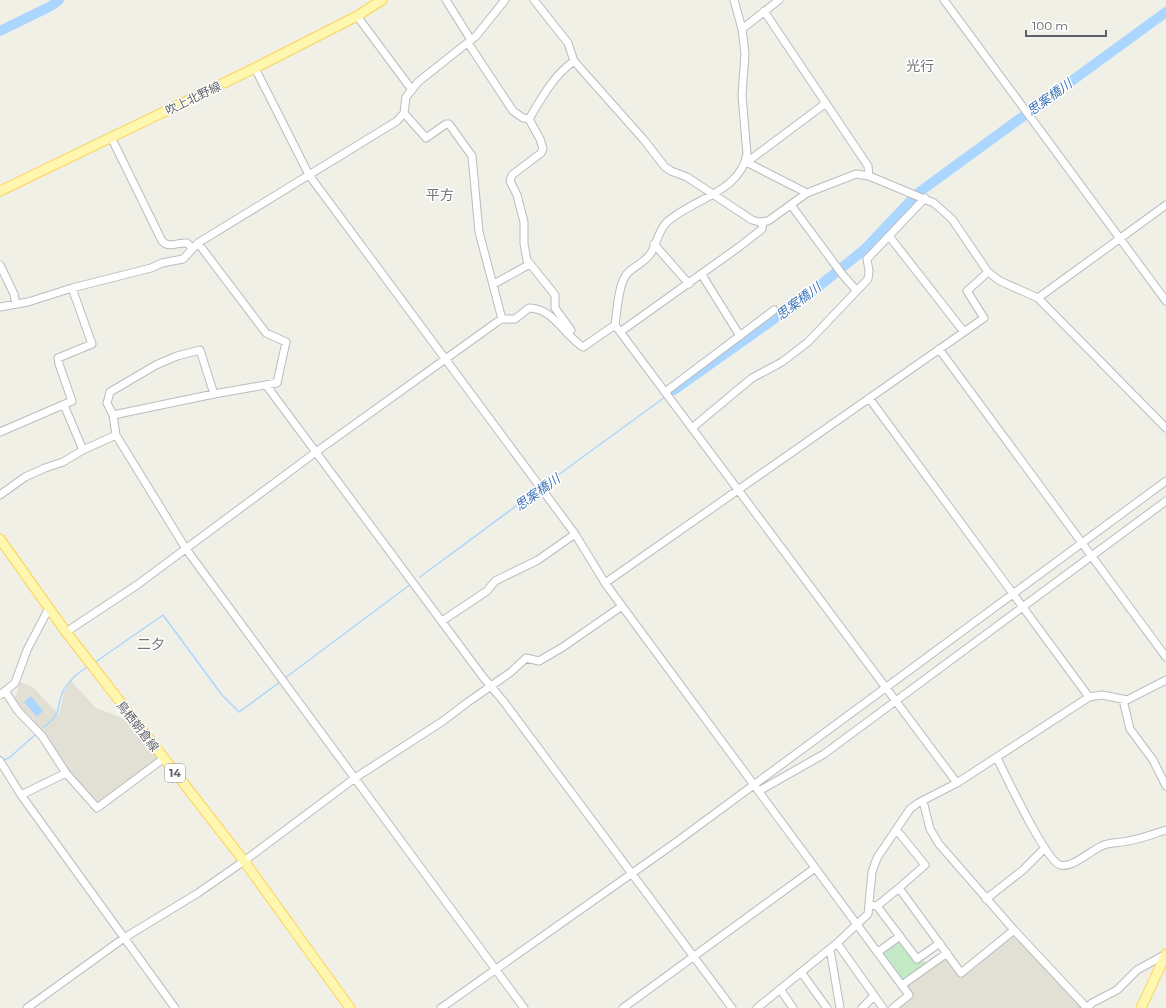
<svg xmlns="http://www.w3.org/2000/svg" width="1166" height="1008" font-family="Montserrat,'Noto Sans JP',sans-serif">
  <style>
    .education { fill: #e2dfd5 }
    .green { fill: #c3eac5 }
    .water { fill: #aad6ff }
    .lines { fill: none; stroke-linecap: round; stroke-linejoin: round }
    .stream { stroke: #aad6ff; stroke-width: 1.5 }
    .river { stroke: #aad6ff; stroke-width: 10 }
    .minor-casing { stroke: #babcc1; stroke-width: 9 }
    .major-casing { stroke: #fad458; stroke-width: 11 }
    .minor { stroke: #fff; stroke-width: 7 }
    .major { stroke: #fff6af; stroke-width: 9 }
    .labels { text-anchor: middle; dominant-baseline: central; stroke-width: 3; stroke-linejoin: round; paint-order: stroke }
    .shield { fill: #fff; stroke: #8e9195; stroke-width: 1 }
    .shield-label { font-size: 11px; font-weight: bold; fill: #5e6268 }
    .street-label { font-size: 12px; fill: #5e6268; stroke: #fff }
    .water-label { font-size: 13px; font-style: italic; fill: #3f74b8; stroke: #fff }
    .quarter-label { font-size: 14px; fill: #6f747a; stroke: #fff }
  </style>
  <rect width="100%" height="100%" fill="#f1f0e7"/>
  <path class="education" d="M71,681L96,708L122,718L125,716L157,756L156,760L97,805L76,783L17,706L15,698L20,682L34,688L59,715L64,692Z
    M1011,937L1019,938L1084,1008H896L913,996L905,985L932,966L934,967L947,957L961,976Z"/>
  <path class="green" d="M900,940L916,963L922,959L927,965L903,983L882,955V951Z"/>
  <path class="water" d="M31,696L43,711L37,717L24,702Z"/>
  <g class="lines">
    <path class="stream" d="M669,394L674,390
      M543,486L665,397
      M420,577L539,489
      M94,663L163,615L222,695L239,712L280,682
      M285,678L411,584
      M44,727C64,711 55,709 63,691C69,680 77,674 87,667
      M0,756L3,760L9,758L36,734
      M1079,1008L1080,1007"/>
    <path class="river" d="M0,31L51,6L59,0
      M674,390L808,295L865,249L918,193L1166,12"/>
    <g class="minor-casing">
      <path id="minor" d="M446,0L471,40
        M534,0L568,43L574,61L644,140L665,167L671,171L687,177L752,220L759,222L768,221L807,193L856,174L869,176L934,203L952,219L988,272L1000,281L1038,298L1166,428
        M944,0L1166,301
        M764,11L868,166L869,176
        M357,16L412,90
        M742,29L779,0
        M468,43L513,111L523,118L529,119
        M255,68L309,175L575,534L605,583L909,995L893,1008
        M404,113L426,138L446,124H449L472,156L479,232L502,319
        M529,119L540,139L543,149L541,153L512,175L510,181L517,195L524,222V244L527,260L555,295V308L571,330L567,333
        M529,119C542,97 554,75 574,61
        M111,137L162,241C169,249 178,242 187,243L192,248
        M746,160L751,159L826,103
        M746,162L807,193
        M791,205L842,274L856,290
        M889,236L964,332
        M654,244L689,284
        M0,265L14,294L16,304
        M702,275L740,336
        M494,284L530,264
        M1038,298L1166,205
        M0,307L28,302L72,288L151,268L162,263L183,259L198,243L397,121L404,113L406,97L418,82L476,36L505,0
        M615,325L957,783
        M620,332L739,247L762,229L763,222
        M939,349L1166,657
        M266,385L483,677L504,702L732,1008
        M665,392L774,310
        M214,394L200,350L177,356L156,365L110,392L107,403L113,415L116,435L186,549L524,1008
        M869,398L1089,697
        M64,405L83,450
        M113,415L214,394L277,383L286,342L266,333L198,243
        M692,428L752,378L782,362L808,342L868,279L869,271L867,259L925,198
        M0,432L72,401L59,364L58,358L92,344L72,288
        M0,495L25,477L45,468L63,462L83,450L116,435
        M605,583L984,318L967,291L988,272
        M442,621L487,591L495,581L538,560L575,534
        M66,632L137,585L316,452L497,322L502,319H515L529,308C553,308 565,336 583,347L615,325C617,312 618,286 626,275C633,266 645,263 651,253C657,243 658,232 666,223C691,199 740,193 747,154L742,95L745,53L742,29L734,0
        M5,691L18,711L42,736L66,773L97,808L163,759
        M0,695L15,683L27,650L49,608
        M1123,700L1130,729L1153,760L1166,786
        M997,758C1005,774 1046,861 1060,865C1072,869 1092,849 1104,845C1111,842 1120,843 1128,841C1141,839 1153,834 1166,830
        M0,761L21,795L175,1008
        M759,791L824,754L1166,501
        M21,795L66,773
        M923,801L930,829L939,844L1014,930L1087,1008
        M895,831L900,834L925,865L899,888
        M986,899L1023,870L1045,848
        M870,905L877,906L899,888L961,973L1014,930
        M877,906L917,959L940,943
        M837,943L883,1008
        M830,949L840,1008
        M878,952L900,936
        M801,972L827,1008
        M902,985L947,953
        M780,989L793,1008
        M27,1008L124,938L198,893L244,861L355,778L443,721L468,702L511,672L526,658L539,661L563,647L622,606
        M441,1008L675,843L1166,481
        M623,1008L815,868
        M757,1008L837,943L868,914L872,872L877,858L910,809L918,803L957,783L1089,697L1102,695L1127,700L1166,680
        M862,1008L874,996
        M1087,1008L1092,1003L1117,990L1137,970L1166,954"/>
    </g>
    <g class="major-casing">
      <path id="major" d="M0,191L255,68L357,16L382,0
        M0,539L66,632L244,861L350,1008
        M1141,1008L1166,954"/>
    </g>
    <use href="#minor" class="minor"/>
    <use href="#major" class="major"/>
  </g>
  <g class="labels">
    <rect class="shield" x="165" y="764" width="20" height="18" rx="3"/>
    <g class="shield-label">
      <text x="175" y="773">14</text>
    </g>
    <g class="street-label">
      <text transform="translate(193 98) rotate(-26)">吹上北野線</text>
      <text transform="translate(138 726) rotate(52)">鳥栖朝倉線</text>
    </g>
    <g class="water-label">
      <text transform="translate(1049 97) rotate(-36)">思案橋川</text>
      <text transform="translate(798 301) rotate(-37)">思案橋川</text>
      <text transform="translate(537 492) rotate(-36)">思案橋川</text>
    </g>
    <g class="quarter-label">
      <text x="920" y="66">光行</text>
      <text x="440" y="195">平方</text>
      <text x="151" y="644">二夕</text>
    </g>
  </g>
  <path d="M1026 30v6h80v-6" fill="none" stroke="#5e6268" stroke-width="2"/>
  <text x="1032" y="30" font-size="12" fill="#5e6268" stroke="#ffffff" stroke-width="3" paint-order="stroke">100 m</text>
</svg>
